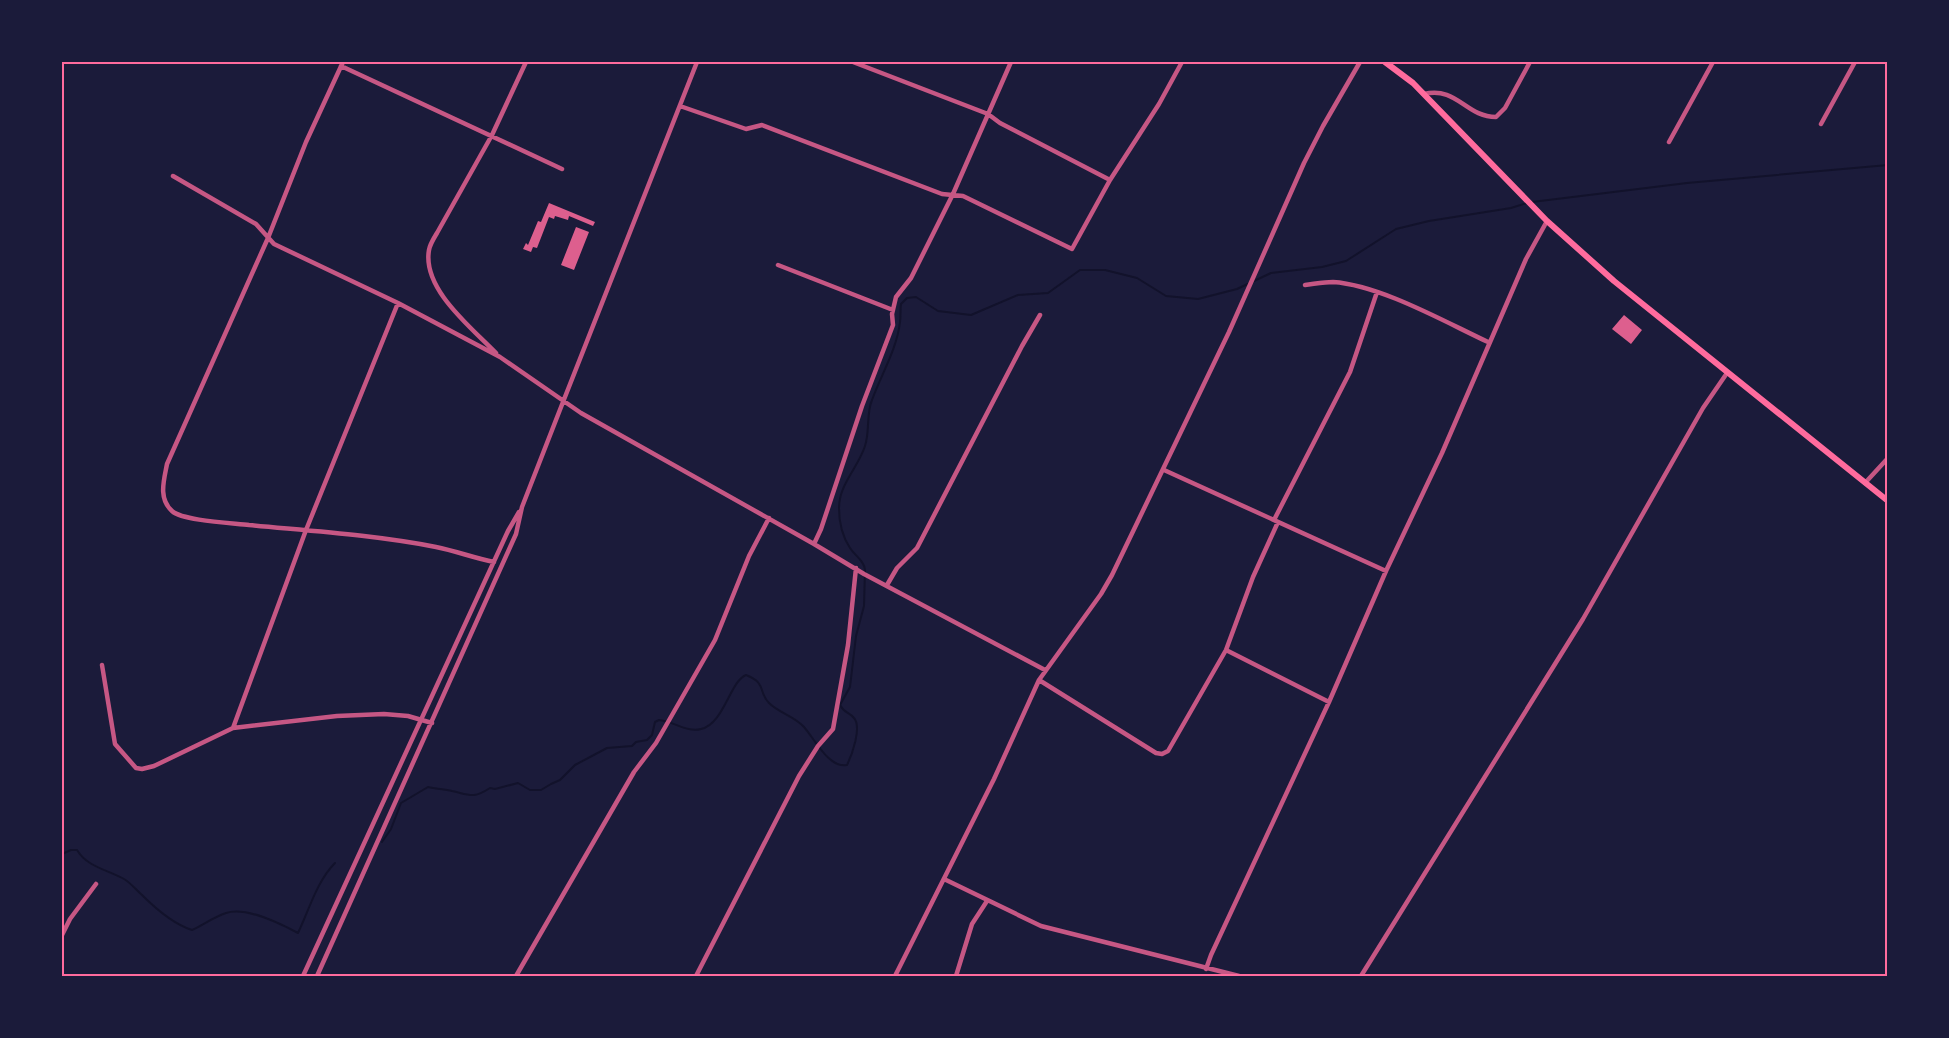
<svg xmlns="http://www.w3.org/2000/svg" width="1949" height="1038" font-family="Helvetica,sans-serif">
  <style>
    .lines { fill: none; stroke-linecap: round; stroke-linejoin: round }
    .stream { stroke: #12122b; stroke-width: 2 }
    .building { fill: #dd5f8e }
    .minor { stroke: #c65784; stroke-width: 4.5 }
    .secondary { stroke: #ff6b9d; stroke-width: 6 }
    .neatline { fill: none; stroke: #ff6b9d; stroke-width: 2 }
  </style>
  <rect width="100%" height="100%" fill="#1b1b3a"/>
  <g class="lines">
    <path class="stream" d="M1532,202L1687,183L1888,165
      M382,842L391,829L401,803L428,787C436,789 444,789 452,791C470,795 473,799 490,788L495,789L518,783L530,790H541L551,784L560,780L575,765L607,748L632,746L636,742L647,740L652,735L655,722L659,720C673,721 687,733 701,729C724,724 730,681 746,675C767,683 758,692 769,703C779,713 794,716 804,727C814,738 829,769 847,765C852,755 862,727 854,718C849,712 844,713 840,705L850,687L856,636L864,606L865,570C864,560 855,556 850,548C842,536 839,522 839,508C839,484 858,468 865,446C870,431 866,414 872,400C881,375 897,349 900,322C901,316 900,311 901,304L907,298L916,297L938,311L971,315L1018,295L1048,293L1080,270H1105L1137,278L1166,296L1198,299L1237,289L1271,273L1322,267L1346,261L1396,229L1429,221L1511,208L1527,203
      M62,854L71,850H77C87,867 108,870 124,879C131,883 136,890 142,895C156,909 173,924 192,930C203,925 214,917 226,913C246,906 281,924 298,933C309,910 317,881 335,863"/>
  </g>
  <path class="building" d="M549,203L595,222L593,226L569,216L568,220L555,216L554,219L549,217L537,248L533,247L531,252L523,249L526,243L528,245L538,221L541,222Z
    M576,227L589,232L574,270L561,265Z
    M1624,315L1642,330L1631,344L1612,329Z"/>
  <g class="lines">
    <path class="minor" d="M343,62L306,142L268,238L167,464C164,480 158,498 172,511C183,521 233,523 249,525C311,531 374,535 436,547C456,551 474,558 494,562
      M853,62L988,114L1000,123L1110,180
      M341,66L562,169
      M1424,94C1457,86 1466,117 1496,117L1505,108L1530,62
      M680,106L746,129L762,125L942,194L963,196L1072,249L1110,180L1159,104L1182,62
      M1821,124L1855,62
      M1669,142L1713,62
      M173,176L256,224L274,244L398,303L500,357L581,413L814,544L864,574L1045,670
      M778,265L893,310
      M1305,285C1314,284 1324,282 1333,282C1380,285 1445,322 1488,342
      M496,353C472,328 422,289 429,250C430,244 434,238 437,233L492,135L526,62
      M1164,470L1386,571
      M1865,483L1888,458
      M1274,520L1350,372L1377,292
      M814,544L821,529L862,406L893,325L892,314L896,297L911,278L953,194L1011,62
      M887,585L897,568L917,548L1022,346L1040,315
      M1226,650L1329,702
      M102,665L115,744L136,768L142,769L154,766L233,728L337,716L384,714L408,716L432,723
      M1039,680L1156,753L1162,754L1168,751L1226,650L1253,577L1278,522
      M233,728L306,530L398,303
      M944,879L1041,926L1239,976
      M62,935L70,919L96,884
      M1206,969L1211,955L1329,702L1386,571L1442,453L1526,259L1547,221
      M303,976L508,531L519,512
      M317,976L516,534L522,507L563,402L697,62
      M516,976L634,772L656,743L715,640L749,556L769,518
      M696,976L799,776L818,746L833,729L848,645L856,568
      M895,976L994,779L1039,680L1101,594L1112,575L1229,332L1304,163L1323,126L1360,62
      M956,976L972,924L987,901
      M1361,976L1583,619L1703,408L1727,373"/>
    <path class="secondary" d="M1385,62L1413,83L1547,221L1614,281L1888,501"/>
  </g>
  <rect width="1949" height="1038" fill="none" stroke="#1b1b3a" stroke-width="126"/>
  <rect x="63" y="63" width="1823" height="912" class="neatline"/>
</svg>
